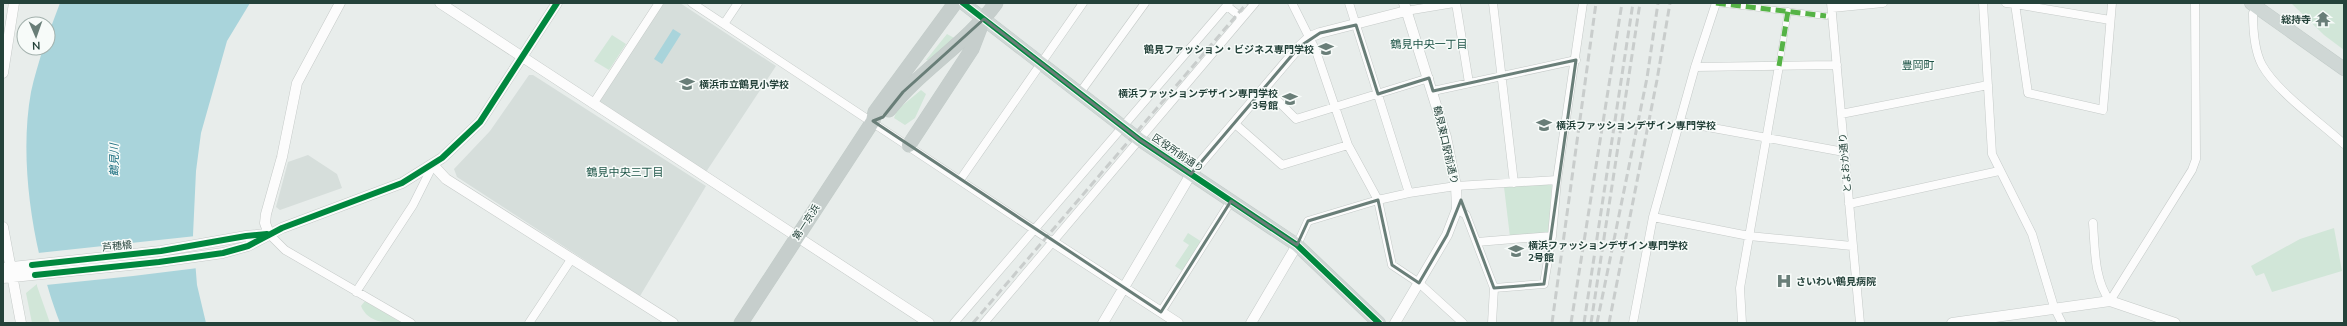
<svg xmlns="http://www.w3.org/2000/svg" width="2347" height="326" font-family="Mulish,'Noto Sans JP',sans-serif">
  <style>
    .built { fill: #d6dedb }
    .green { fill: #d1e6d8 }
    .water { fill: #a9d4db }
    .pier { fill: #e8edeb }
    .lines { fill: none; stroke-linecap: round; stroke-linejoin: round }
    .pedestrian-casing { stroke: #c5cac8; stroke-width: 7 }
    .minor-casing { stroke: #c5cac8; stroke-width: 9 }
    .tertiary-casing { stroke: #c5cac8; stroke-width: 11 }
    .primary-casing { stroke: #c3ccc9; stroke-width: 14 }
    .trunk-casing { stroke: #c3ccc9; stroke-width: 15 }
    .pedestrian { stroke: #fcfcfc; stroke-width: 6 }
    .minor { stroke: #fcfcfc; stroke-width: 8 }
    .tertiary { stroke: #fcfcfc; stroke-width: 10 }
    .primary { stroke: #cfd7d5; stroke-width: 13 }
    .trunk { stroke: #c6cecc; stroke-width: 14 }
    .rail { stroke: #c9cdcc; stroke-width: 3; stroke-dasharray: 8 4; stroke-linecap: butt }
    .quiet { stroke: #55b346; stroke-width: 5; stroke-dasharray: 10 5; stroke-linecap: butt }
    .cycleway-casing { stroke: #f7fbf9; stroke-width: 8 }
    .cycleway { stroke: #00873e; stroke-width: 6 }
    .marked { fill: none; stroke: #697e78; stroke-width: 3; stroke-linejoin: round }
    .labels { text-anchor: middle; dominant-baseline: central; stroke-width: 3; stroke-linejoin: round; paint-order: stroke }
    .poi-label { font-size: 10px; font-weight: bold; fill: #24423a; stroke: #f7fbf9; text-anchor: start }
    .street-label { font-size: 10px; fill: #24423a; stroke: #f7fbf9 }
    .neighbourhood-label { font-size: 11px; fill: #1f5548; stroke: #f7fbf9 }
    .water-label { font-size: 11px; font-style: italic; fill: #1c6f80; stroke: #f7fbf9 }
  </style>
  <rect width="100%" height="100%" fill="#e8edeb"/>
  <path class="built" d="M663,3H680L776,66L706,172L599,102Z
    M529,75H533L706,186L640,296L457,177L454,169L490,131Z
    M308,155L337,174L342,188L280,210L276,207L288,162Z"/>
  <path class="green" d="M2291,3H2344V50L2324,35Z
    M947,34L956,39L930,60H926Z
    M612,35L626,44L609,70L594,61Z
    M921,90L926,94L915,118L905,125L894,118L897,110Z
    M1552,183L1548,234L1510,237L1504,187Z
    M2334,228L2342,271L2272,292L2264,273L2256,276L2251,266L2300,239Z
    M1188,233L1202,242L1184,272L1175,266L1189,245L1183,241Z
    M37,284V286L50,323H32L26,293Z
    M365,301L402,323C386,323 368,323 361,306Z"/>
  <path class="water" d="M60,3H250L227,41L201,133L196,171L193,235L197,285L206,323H60C34,256 18,163 31,92C34,77 39,63 43,48H48V35Z
    M673,29L681,34L662,64L654,59Z"/>
  <path class="pier" d="M196,236L198,268L133,276L46,285L38,253Z"/>
  <g class="lines">
    <g class="pedestrian-casing">
      <path id="pedestrian" d="M1716,3L1826,16
        M1779,66L1788,11"/>
    </g>
    <g class="minor-casing">
      <path id="minor" d="M692,3L1053,242
        M1292,3L1316,51L1348,145L1378,200L1392,265L1419,283L1463,323
        M1349,3L1409,193
        M1456,3L1469,83
        M1493,3L1514,183
        M1831,3L1860,323
        M1983,3L1992,154L2032,234L2054,307L2062,323
        M2006,3L2015,4
        M1227,6L1242,18
        M2258,7L2253,13C2253,30 2254,50 2262,65C2277,92 2320,122 2344,144
        M1832,8L1883,3
        M1406,11L1454,3
        M2110,20L2015,4L2028,93L2103,110L2112,3
        M724,24L738,3
        M1695,67L1837,65
        M1265,88L1296,119L1429,78
        M1433,91L1576,60
        M1079,94L1145,3
        M593,104L659,3
        M1841,114L1988,85
        M1680,122L1844,152
        M1234,123L1282,165L1348,145
        M960,180L1083,3
        M1849,204L1999,171
        M1457,209L1466,215L1494,288L1492,323
        M1653,217L1749,236L1852,246
        M2093,223C2095,249 2094,280 2110,301L2192,170L2196,159L2195,3
        M269,234L285,250L411,323
        M1477,242L1552,236
        M1297,245L1308,221L1378,200L1409,193L1456,186L1557,180
        M1494,288L1544,284L1552,236L1557,180L1583,3
        M356,292L413,205L433,165
        M1161,312L1231,201
        M529,323L572,258
        M954,323L1229,3
        M984,323L1255,3
        M1633,323L1653,217L1695,67L1716,3
        M1742,323L1740,288L1779,66"/>
    </g>
    <g class="tertiary-casing">
      <path id="tertiary" d="M440,3L929,323
        M3,73L14,3
        M433,165L446,179L673,323
        M3,227L21,323
        M269,234L265,223L266,214L282,157L297,83L340,3
        M1053,242L1178,323
        M3,268L161,251L246,236L267,234
        M3,278L159,262L223,253L248,246L282,228L402,183L442,158L480,122L557,3
        M1103,323L1191,174L1299,47L1310,37L1320,33L1406,11
        M1251,323L1297,245
        M1395,323L1447,235L1457,209L1456,186L1446,137L1404,3
        M1952,323L2110,301L2175,323"/>
    </g>
    <g class="primary-casing">
      <path id="primary" d="M963,3L1140,140L1297,245L1379,323
        M2251,3L2344,69"/>
    </g>
    <g class="trunk-casing">
      <path id="trunk" d="M889,110C920,70 966,44 996,3
        M909,145L972,49L982,23
        M741,323L873,121L875,112L955,3"/>
    </g>
    <use href="#pedestrian" class="pedestrian"/>
    <use href="#minor" class="minor"/>
    <use href="#tertiary" class="tertiary"/>
    <use href="#primary" class="primary"/>
    <use href="#trunk" class="trunk"/>
    <path class="rail" d="M973,323L1247,3
      M1552,323L1596,3
      M1571,323L1622,3
      M1584,323L1633,3
      M1591,323L1640,3
      M1597,323L1647,78L1658,3
      M1609,323L1657,80L1670,3"/>
    <path class="quiet" d="M1716,3L1826,16
      M1779,66L1788,11"/>
    <g class="cycleway-casing">
      <path id="cycleway" d="M963,3L1140,140L1297,245L1379,323
        M32,265L161,251L246,236L267,234
        M35,275L159,262L223,253L248,246L282,228L402,183L442,158L480,122L557,3"/>
    </g>
    <use href="#cycleway" class="cycleway"/>
  </g>
  <path class="marked" d="M984,19L1140,140L1191,174L1299,47L1320,33L1356,25L1378,94L1429,78L1433,91L1576,60L1544,284L1494,288L1461,200L1447,235L1419,283L1392,265L1378,200L1308,221L1297,245L1231,201L1161,312L873,121L883,117L903,92Z"/>
  <defs>
    <g id="temple-bare" transform="scale(1.2)"><path d="M0-6L5-2H3V0L6.5 2.5H4V6H1.5V3h-3V6H-4V2.5H-6.5L-3 0V-2H-5Z" fill="#697e78" stroke="#f7fbf9" stroke-width="2.5" paint-order="stroke"/></g>
    <g id="university-bare" transform="scale(1.2)"><path d="M0-5L7-2L0 1L-7-2ZM-4 1L0 2.5L4 1V4Q0 6-4 4Z" fill="#697e78" stroke="#f7fbf9" stroke-width="2.5" paint-order="stroke"/></g>
    <g id="school-bare" transform="scale(1.2)"><path d="M0-5L7-2L0 1L-7-2ZM-4 1L0 2.5L4 1V4Q0 6-4 4Z" fill="#697e78" stroke="#f7fbf9" stroke-width="2.5" paint-order="stroke"/></g>
    <g id="hospital-bare" transform="scale(1.2)"><path d="M-5-5h3v3.5h4V-5h3V5h-3V1.5h-4V5h-3Z" fill="#697e78" stroke="#f7fbf9" stroke-width="2.5" paint-order="stroke"/></g>
  </defs>
  <g fill-rule="evenodd">
    <use href="#temple-bare" x="2323" y="19"/>
    <use href="#university-bare" x="1326" y="49"/>
    <use href="#school-bare" x="687" y="84"/>
    <use href="#university-bare" x="1290" y="99"/>
    <use href="#university-bare" x="1544" y="125"/>
    <use href="#university-bare" x="1516" y="251"/>
    <use href="#hospital-bare" x="1784" y="281"/>
  </g>
  <g class="labels">
    <g class="poi-label">
      <text x="2311" y="19" text-anchor="end">総持寺</text>
      <text x="1314" y="49" text-anchor="end">鶴見ファッション・ビジネス専門学校</text>
      <text x="699" y="84">横浜市立鶴見小学校</text>
      <text x="1278" y="93" text-anchor="end">横浜ファッションデザイン専門学校<tspan x="1278" dy="12">3号館</tspan></text>
      <text x="1556" y="125">横浜ファッションデザイン専門学校</text>
      <text x="1528" y="245">横浜ファッションデザイン専門学校<tspan x="1528" dy="12">2号館</tspan></text>
      <text x="1796" y="281">さいわい鶴見病院</text>
    </g>
    <g class="street-label">
      <text transform="translate(1446 145) rotate(77)">鶴見東口駅前通り</text>
      <text transform="translate(1178 153) rotate(34)">区役所前通り</text>
      <text transform="translate(1845 163) rotate(-95)">とよおか通り</text>
      <text transform="translate(806 222) rotate(-57)">第一京浜</text>
      <text transform="translate(117 246) rotate(-6)">芦穂橋</text>
    </g>
    <g class="neighbourhood-label">
      <text x="1429" y="44">鶴見中央一丁目</text>
      <text x="1918" y="65">豊岡町</text>
      <text x="625" y="172">鶴見中央三丁目</text>
    </g>
    <g class="water-label">
      <text transform="translate(114 160) rotate(-90)">鶴見川</text>
    </g>
  </g>
  <rect width="2347" height="326" fill="none" stroke="#24423a" stroke-width="8"/>
  <g transform="translate(36 36) rotate(178)"><circle r="19" fill="#f7fbf9" stroke="#a3b1ad"/>
  <path d="M0-3L7 15L0 10L-7 15Z" fill="#697e78"/>
  <text y="-6" font-size="11" font-weight="bold" text-anchor="middle" fill="#24423a">N</text>
  </g>
</svg>
